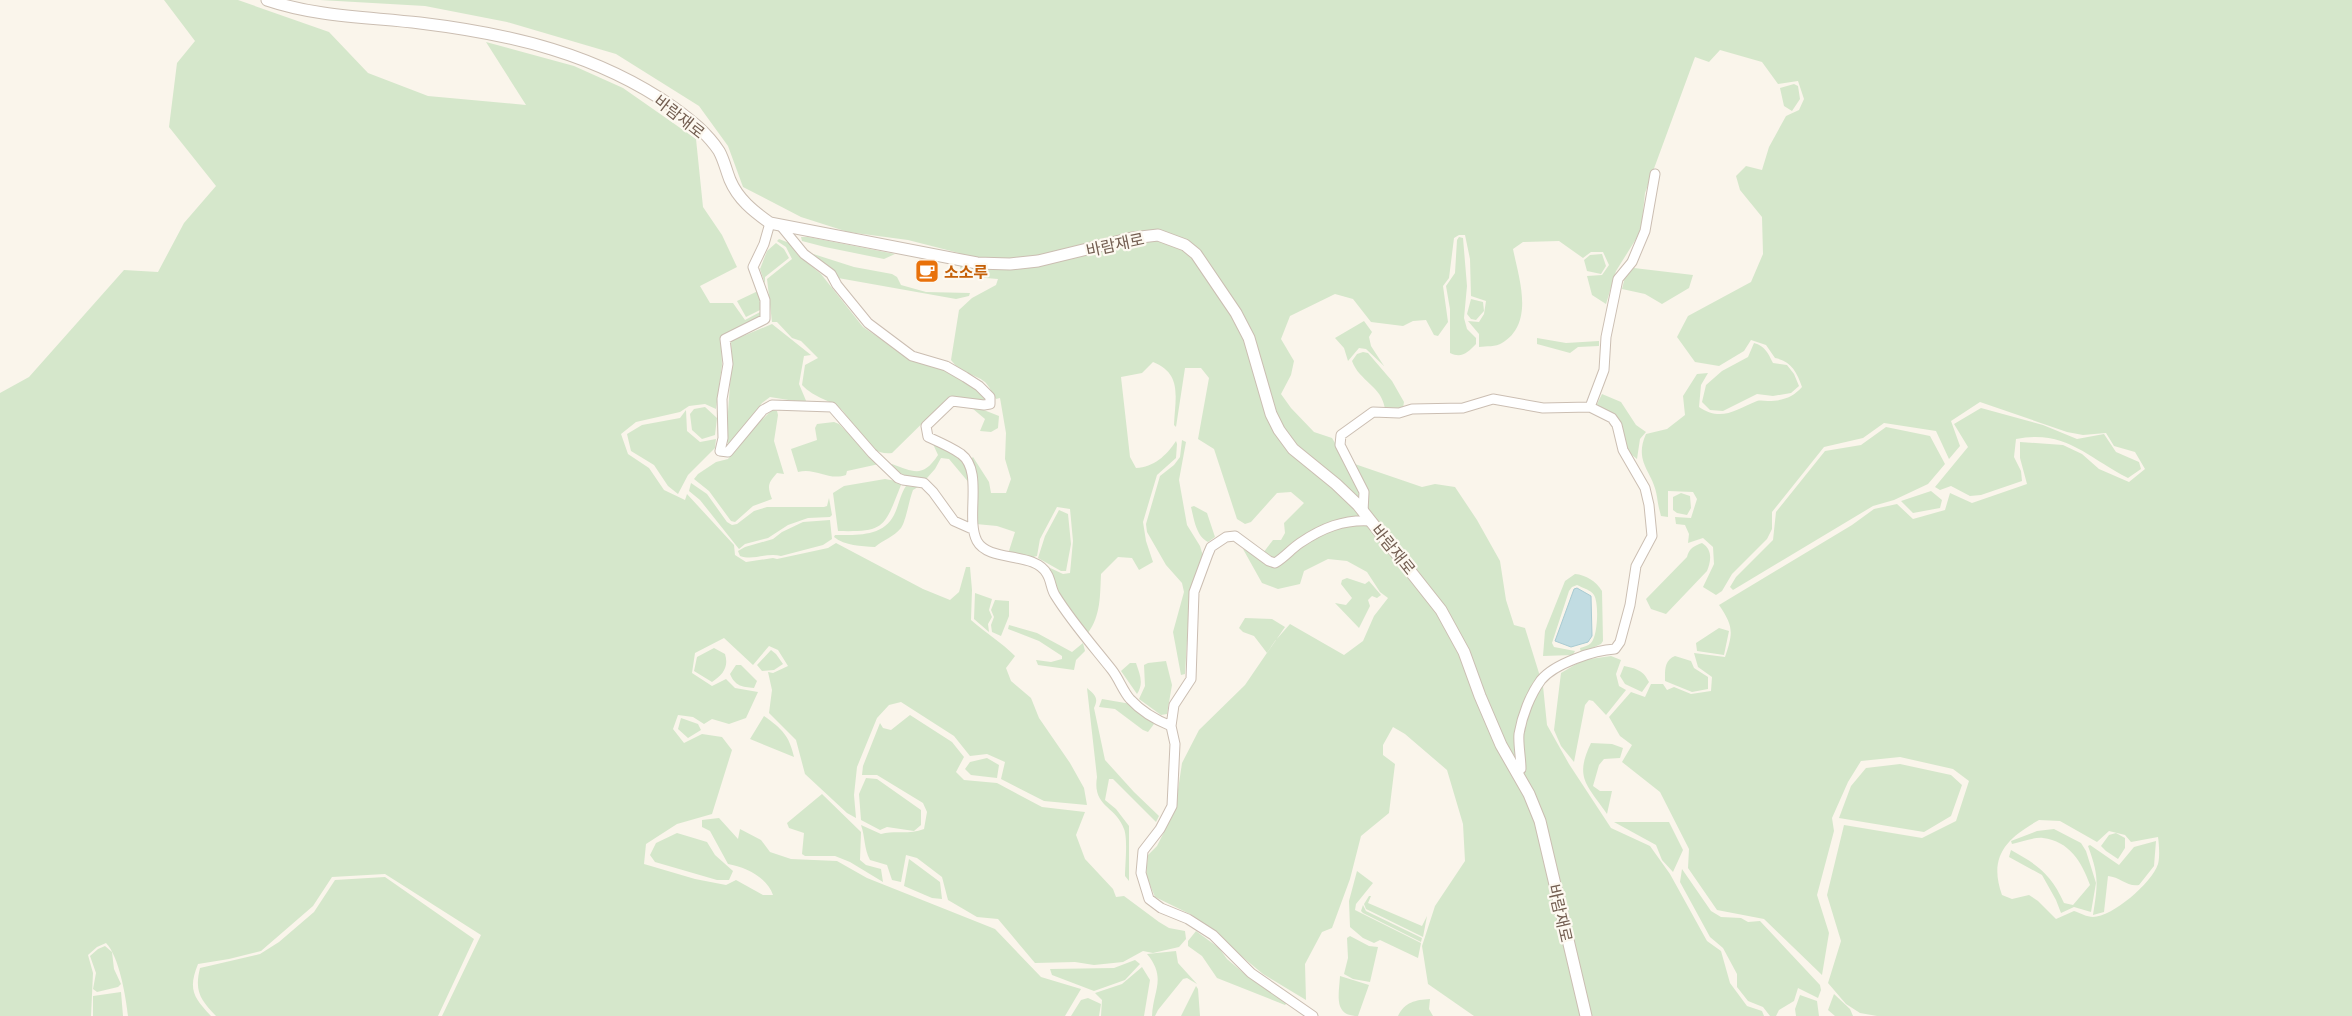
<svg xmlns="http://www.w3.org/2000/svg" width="2352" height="1016" font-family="Lato,'Noto Sans KR',sans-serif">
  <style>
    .green { fill: #d5e7cb; fill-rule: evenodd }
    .water { fill: #c1dce2; stroke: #a9cbd2 }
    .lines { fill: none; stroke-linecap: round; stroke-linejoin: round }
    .minor-casing { stroke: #cbbeb2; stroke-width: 11 }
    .tertiary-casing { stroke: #cbbeb2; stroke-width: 13 }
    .minor { stroke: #fff; stroke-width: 9 }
    .tertiary { stroke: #fff; stroke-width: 11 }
    .labels { text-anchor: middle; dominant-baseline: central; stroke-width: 4.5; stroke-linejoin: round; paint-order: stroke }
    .street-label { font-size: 16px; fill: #735e51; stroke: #fdf9f1 }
    .food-label { font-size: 16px; font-weight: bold; fill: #c56008; stroke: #fdf9f1; text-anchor: start }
  </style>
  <rect width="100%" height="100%" fill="#faf5eb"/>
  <path class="green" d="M164,0H238L329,32L368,73L428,96L526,105L486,42L574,66L623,88L696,139L703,207L722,235L737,267L700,286L710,303H733L745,320L762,311L761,316L721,336L722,365L716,409L705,404L689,406L680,412L636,422L621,434L628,454L649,468L664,490L685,500L687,494L734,545L735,555L746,562L773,558L777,559L828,548L836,543L923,589L950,600L959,592L966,567H970L972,590L971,620C986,633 1001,642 1015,656L1006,668L1011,681L1031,698L1039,718L1070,763L1084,788L1087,805L1044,801L1001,779L1005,762L987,754L970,756L954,736L901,702L889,705L877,718L857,767L854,795L856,818L847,813L805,774L796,740L769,713L772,690L768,672L773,673L788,666L778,650L769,646L753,665L724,638L695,653L692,673L712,686L726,679L735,688L758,692L746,718L729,724L712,719L704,724L693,717L678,715L673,729L684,743L702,734L722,737L732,750L712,814L677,824L646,844L644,864L695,879L726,885L736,880L763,895H773C767,877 745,867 728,864L710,831L702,827V820L719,818L738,839L740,829L761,840L770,852L791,859L837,861L867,878L995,929L1041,977L1081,989L1065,1016H442L481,935L385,874L332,877L313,906L261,951L229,959L198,964C188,989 193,997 211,1016H128C126,997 119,956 106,943L97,947L88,955L93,973L91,1016H0V393L29,377L124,270L158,272L184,223L216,186L169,127L177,63L195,41Z
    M320,0H2352V1016H1877L1860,1013L1846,1004L1828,983L1841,941L1827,895L1844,825L1922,838L1956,821L1969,781L1953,769L1900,757L1861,761L1848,782L1832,818L1834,831L1817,895L1829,933L1822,975L1764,919L1717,910L1688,868L1689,849L1660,792L1622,762L1632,745L1620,736L1609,717L1631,692L1645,697L1651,684H1663L1667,690L1674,687L1691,694L1711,691L1712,677L1698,667L1694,653L1725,657C1733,633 1734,627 1719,605L1852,525L1874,509L1897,504L1913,519L1945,510L1950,493L1972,503L2027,484L2020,458V442L2063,445L2082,454L2099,469L2129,482L2145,469L2135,452L2114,446L2106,433L2083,435L2067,432L1980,402L1951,421L1960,446L1949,459L1936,431L1884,423L1863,438L1824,447L1772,512V529L1767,539L1732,574L1722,591L1716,595L1703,587L1714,564L1713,547L1703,538L1688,543L1689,534L1685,525L1676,524L1675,517L1691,518L1697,499L1693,492L1668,491V517L1661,516C1659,509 1658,504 1657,497C1654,472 1633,463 1646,434L1667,429L1685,415L1683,396L1697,374L1708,373L1701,385L1699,407C1721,422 1735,410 1757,401C1761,400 1764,401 1768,401C1783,401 1793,397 1802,387C1797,372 1791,361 1775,358L1766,345L1751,340L1744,351L1719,366L1695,362L1677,337L1688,316L1751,282L1763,254L1762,217L1740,190L1736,176L1746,166L1762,170L1769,147L1786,116L1799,110L1804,99L1798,81L1778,84L1762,62L1720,50L1709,62L1695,57L1645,193L1641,231L1616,271L1606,304L1592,295L1587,276L1602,275L1609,265L1603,252H1591L1583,258L1559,241L1523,242L1513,249C1519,279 1535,323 1502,343C1496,347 1486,346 1479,347V334L1468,321L1479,322L1484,314L1486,301L1471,296L1470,259L1465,235H1459L1454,238L1449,278L1443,286L1448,322L1438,336L1434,335L1426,320L1413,321L1403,326L1371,322L1353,299L1335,294L1290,316L1281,339L1294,361L1291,375L1281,394L1291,408L1314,432L1332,438L1346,461L1422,487L1435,484L1455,487L1477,520L1500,561L1506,600L1514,625L1525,628L1543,686L1547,725L1569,764L1611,828L1650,846L1670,874L1707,941L1721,951L1730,983L1747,1006L1762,1011L1764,1016H1474L1428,984L1422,946L1435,906L1465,861L1463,824L1447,770L1405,734L1393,727L1383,745V755L1395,764L1389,813L1361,836L1350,879L1332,928L1322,932L1305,964L1306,1000L1263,974L1192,915L1155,897L1146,875L1148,855L1157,846L1175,810L1182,763L1199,730L1245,685L1275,641L1290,624L1344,655L1363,641L1374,616L1388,598L1380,592L1367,572L1347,561L1328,559L1304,571L1300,584L1278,589L1262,583L1243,549L1260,557L1273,540H1281L1285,533L1284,523L1304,503L1291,492L1277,493L1251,522L1245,524L1237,519L1214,449L1198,439L1209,378L1201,368H1185L1176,427L1174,425C1175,398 1183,374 1153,362L1142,373L1121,377L1130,457L1136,468C1154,467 1166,456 1176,441L1177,444L1176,458L1157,475L1143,522L1146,541L1153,562L1139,570L1132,558L1118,557L1101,574C1100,595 1101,615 1088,633L1058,592L1046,566L1063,574L1070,573L1073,541L1070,509L1057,507L1040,539L1037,556L1030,558L1008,554L1015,532L997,526L976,524L970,460L973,457L989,482L991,493H1006L1011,479L1005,459L1006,433L1000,398L996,399C993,394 989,386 985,382C974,373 962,375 951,360L959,310L972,298L996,285L998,279L961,276L959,253L908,240L848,232L801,217L743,187L728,146L699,106L616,54L507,22L425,6ZM2039,820L2060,821L2097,842L2109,831L2125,835L2131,842L2158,837C2159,844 2160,857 2158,864C2152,883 2112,917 2093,917C2087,917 2080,913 2074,911L2056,919L2038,901L2029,895L2012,899L2002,895C1988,856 2007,838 2039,820Z
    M1794,84L1798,86L1800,99L1792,111L1784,106L1780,88Z
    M801,237H808L895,254L884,259L825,247L802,241Z
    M1459,237L1463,238L1467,286L1464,318L1467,329L1476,338V344C1468,352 1462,359 1450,353V309L1446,286L1455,273L1457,240Z
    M779,239L792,244L799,256L821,274L863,327L912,360L936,366L975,387L984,396L986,401C979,403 957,399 948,398L892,453C865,456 856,426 842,410C833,401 814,398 802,385L805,365L818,358L801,341L792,338L777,322H772L767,279L792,259L786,247L777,241Z
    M776,243L784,249L789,258L765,277V284L760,269L767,251Z
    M807,252L854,267L892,274L897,277L901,285L926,292L970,293L969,296L956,299L838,278Z
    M1602,254L1606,266L1601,274L1587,271L1584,260L1590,255Z
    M1634,268L1693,275L1689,288L1662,304L1645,294L1622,289L1625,277Z
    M758,291L762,309L746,317L737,301Z
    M1471,299L1483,302L1484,311L1476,320L1471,319L1467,314Z
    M1364,321L1372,332L1369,337L1371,346L1384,366L1366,349L1359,348L1348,361L1344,348L1335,338Z
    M772,324L811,355L804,356L799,384L807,403L770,397L762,403L729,446L726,439L732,357L731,341Z
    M1537,338L1566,343L1599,341V346L1578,347L1570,353L1537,344Z
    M1754,343C1765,346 1768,353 1773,363L1787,365L1794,374L1799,386L1791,393L1773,396L1757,394L1723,411L1710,410L1702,402L1706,385L1722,371L1748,357Z
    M1363,352L1368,353L1392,381L1404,402L1403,408L1385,409C1382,386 1359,381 1352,361L1357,354Z
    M1602,394L1621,402L1636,425L1646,432L1640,439L1637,459L1628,452L1620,421L1598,408L1597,404Z
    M966,403L999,416L998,428L991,432L980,431L985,419Z
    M705,407L717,418L715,435L702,439L692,430L690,414L694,409Z
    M1981,408L2043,425L2077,439L2104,434L2116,452L2139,462L2141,469L2128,478C2088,458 2066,429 2016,439L2014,457L2021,471L2022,481L1981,495L1970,496L1951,486L1940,490L1935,487L1968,447L1954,424Z
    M686,410L687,431L700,442L716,439L715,448L688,475L678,494L668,486L654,465L631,451L627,434L642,425L680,418Z
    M772,410L777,411L778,415L774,441L784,474L777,473C768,483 767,486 772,499L753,506L735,522L731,521L709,491L694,479L698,474L716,462L728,459L742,439Z
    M834,422L839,424L879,464L847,471L846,475C828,481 815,467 798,472L791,449L817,440L815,428L817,424Z
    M1886,427L1930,436L1945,464L1928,484L1894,500L1873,506L1733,590L1730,587L1736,577L1773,540L1776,512L1825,451L1861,445Z
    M1182,440L1186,442L1179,480L1187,525L1200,546L1203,556L1190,590L1185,674L1181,675L1173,632L1184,592L1182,583L1166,565L1147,532L1146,524L1160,476L1174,465L1180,457Z
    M933,444C953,451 969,461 970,484L949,459L941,458L935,469L927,478H905L891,466L892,464C914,472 923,478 938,455Z
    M885,479L896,481L901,485C884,528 885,532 838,531L833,493L844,486Z
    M691,483L707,494L727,522L732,525L737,524L754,511L767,507H824L827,506L829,498L832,515L830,517L808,518L788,525L768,538L745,544L739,549L700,500L689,491Z
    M906,486L918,487L913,490C909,500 906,521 901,528C894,537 883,540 875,547C861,546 845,546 834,537L835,535C856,535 883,537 894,515C899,505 900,495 906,486Z
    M1931,491L1942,500L1940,508L1913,513L1901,501Z
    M1681,493L1690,496L1691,508L1687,515L1677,513L1673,510V497Z
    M1194,506L1207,513L1215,537L1208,542C1196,536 1194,519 1191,507Z
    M1059,510L1068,514L1071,544L1066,571H1061L1038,558L1045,536Z
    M830,520L832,539L823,545L781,556C767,552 754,561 740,556L738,551L745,547L773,539L782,532L803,522Z
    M1702,543C1713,550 1711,561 1707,571L1666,614L1651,609L1646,599L1687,557C1689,548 1694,546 1702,543Z
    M1575,574C1586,575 1596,581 1602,591L1603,641L1601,644L1581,653L1580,648C1583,647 1588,646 1591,643C1598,636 1599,603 1594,595C1591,590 1583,588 1577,585L1572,587L1569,591L1552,643L1554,647L1575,651L1573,655L1543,656L1545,631L1565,581Z
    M1347,578L1365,584L1369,581L1381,595L1377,598L1372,596L1368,600L1370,606L1359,628L1335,603L1346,605L1352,598L1341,584L1342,580Z
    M975,593L992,599L989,610L992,617L988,624L989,632L974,619Z
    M995,600L1009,601V616L1001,636L992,632L991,625L994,617L991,610Z
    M1245,618L1272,619L1285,627L1267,653L1254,636L1243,632L1239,628Z
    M1009,625L1037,633L1072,652L1083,643L1085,651L1076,660L1074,670L1038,665L1036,660L1051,662L1062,659V656L1039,641L1008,629Z
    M1719,628L1729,631L1724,655L1697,651L1696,643Z
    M714,648L725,654C729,667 723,675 712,682L694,671L697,657Z
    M771,650L776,654L783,664L774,670L762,671L757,665Z
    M1611,656L1621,660L1616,674L1619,686L1626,690L1606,715L1593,701L1589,700L1585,705L1574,762L1561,746L1554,730L1561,673L1583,660Z
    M1675,656L1691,661L1694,668L1708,677V689L1692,692L1665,681C1665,671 1664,660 1675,656Z
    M1166,661L1172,685L1167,714L1161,715L1139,699L1145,686L1144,665L1148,663Z
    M1130,663H1136C1140,675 1144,683 1137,694L1121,671Z
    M736,665H741L757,681L754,688C742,687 735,686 730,674Z
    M1624,666C1637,669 1643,670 1649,682L1642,692L1625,684L1620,676Z
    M1087,688C1095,695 1099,698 1094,708L1105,760L1134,792L1159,816L1156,822L1113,779H1109L1105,800L1116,809L1129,826V881L1125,876C1125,865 1128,839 1124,829C1116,806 1092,807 1097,777Z
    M1102,699L1131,704L1154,724L1148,732L1143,730L1115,709L1099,707Z
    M910,715L952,742L964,757L956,772L964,780L997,783L1042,807L1085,812L1076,835L1085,859L1113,889L1116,897L1124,896L1159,922L1169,928L1185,931L1186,939L1179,947L1153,953L1143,951L1123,962L1094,965L1075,962L1035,963L998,919L977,917L948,900L942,877L917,858L906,855L901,882L892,880L887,865L870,860C864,849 865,836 861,825L881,834C896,830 909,835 924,829L927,812L923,803L877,775H862L863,766L880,723L883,728L891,730Z
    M764,716C782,729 789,735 794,757L750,739Z
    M681,718L698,724L701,730L688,738L678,729Z
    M1591,743L1612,744L1623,748L1620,758L1604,759L1599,765L1593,786L1600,791H1612L1607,814C1587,785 1574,778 1591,743Z
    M987,758L999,765L997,778L971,775L965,769L970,762Z
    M1900,764L1951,775L1962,785L1951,816L1924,832L1839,818L1851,786L1866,768Z
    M866,778L877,779L921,810V825L914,831L887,827L880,830L861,820L859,794Z
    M822,794L861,832L860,860L866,865L881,869L883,882L850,862L835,856H805L802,854L804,833L789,828L787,823Z
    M1614,822H1669L1683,850L1673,872L1662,860L1656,845Z
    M2054,829L2081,843L2086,851L2096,883L2091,912L2074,907L2061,913L2056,900L2042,875L2009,857L2011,850C2038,865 2051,874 2064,903L2073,905L2090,885C2082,862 2069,841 2043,838C2034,837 2021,842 2012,844L2011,841L2037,831Z
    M677,833L707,842L715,855L733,871L729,880H717L655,862L650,855L656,843Z
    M2116,833L2125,838V848L2118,859L2106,851L2101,846L2109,835Z
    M2156,841L2154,866L2139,885C2127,887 2120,877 2108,876L2104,912L2093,915C2098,883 2099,876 2088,846L2090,845L2119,865L2134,847Z
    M909,859L940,882L942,899L932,898L904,886Z
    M1682,869L1711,911L1721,917L1741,918L1748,922L1760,921L1820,985L1821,990L1818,998L1798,988L1794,1001L1779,1010L1776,1016H1770L1763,1007L1748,1001L1737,987V974L1723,948L1710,937L1680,882Z
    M1357,871L1373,883L1356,904L1355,910L1421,943L1418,958L1380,940L1374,943L1363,938L1350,927L1349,901Z
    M385,877L474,939L438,1016H216C201,1000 194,992 200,968L260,954L279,942L314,912L335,880Z
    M1369,896H1371L1368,903L1422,926L1427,916L1423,937L1366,909L1364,904Z
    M1363,905L1366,911L1422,938L1421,942L1363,913L1361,911Z
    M1196,931L1219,948L1227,959L1247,976L1287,1003L1285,1005L1217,978L1202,956L1188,946V941Z
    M1350,936L1369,946L1378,947L1370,982L1353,979L1344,974L1348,958L1347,938Z
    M105,946L112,952L114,969L121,984L118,987L97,992L93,989L96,973L90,956L98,949Z
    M1176,951L1178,963L1197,984L1187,978L1183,979L1158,1010L1155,1016H1152C1153,991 1167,978 1147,954Z
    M1135,960L1140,964L1125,980L1094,991L1052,975L1050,969L1114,968Z
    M1142,967L1150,980L1144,1016H1101L1102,1000L1095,993L1122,984Z
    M1340,976L1369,985L1358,1016C1333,1016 1339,995 1340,976Z
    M1196,986L1198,989L1200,1016H1181Z
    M121,992L123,1016H93V996Z
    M1834,994L1850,1009L1853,1016H1835L1828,1010Z
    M1800,995L1817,1001L1819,1016H1796L1795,1009Z
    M1088,998L1101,1004L1099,1016H1071L1081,1000Z
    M1430,999L1429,1009L1433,1016H1398C1405,1002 1415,1000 1430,999Z"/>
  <path class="water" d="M1577,588L1591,596L1592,636L1588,642L1571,647L1555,641L1574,589Z"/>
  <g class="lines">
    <g class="minor-casing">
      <path id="minor" d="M770,223L764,244L753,267L765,300V319L725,339L728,364L722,399L723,438L720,451L728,452L763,410L772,405L832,407L872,453L898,478L903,480L924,483L933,492L954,521L972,529
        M781,226L804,254L831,274L837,285L868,323L912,356L946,366L965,377L979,386L990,397V404L984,405L952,401L926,426L928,437C939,442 951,447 961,454C984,471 965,518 977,541C989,563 1035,551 1047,574C1051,580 1051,589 1055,595C1071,621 1093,646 1112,670C1119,679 1123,691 1130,699C1141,711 1156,720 1171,726
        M1363,512L1364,492L1340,445L1341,435L1373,412L1399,413L1412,409L1463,408L1493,399L1543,408L1590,407L1604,370L1606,337L1618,279L1632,262L1645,231L1655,174
        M1516,772L1521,769C1521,757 1518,745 1519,734C1522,716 1530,695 1541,680C1554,664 1594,650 1615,649L1620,642L1630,605L1636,566L1652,536L1649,505L1645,488L1623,450L1617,425L1612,418L1590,407
        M1313,1016L1251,973L1213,935L1188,919L1161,908L1149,899L1141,873L1143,851L1160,829L1172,806L1175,744L1171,726L1174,705L1191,679L1194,592L1208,554L1211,547L1226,537L1235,536L1269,561L1275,563C1285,557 1291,549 1300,543C1322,528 1344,519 1371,521"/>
    </g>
    <g class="tertiary-casing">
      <path id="tertiary" d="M267,0C317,17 369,17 420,23C511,34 597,54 673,107C691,120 707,133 719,151C724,160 726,170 730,180C738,199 753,211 770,223L977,263L1010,264L1038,261L1132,238L1158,235L1185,245L1196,254L1236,313L1249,338L1271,414L1279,430L1293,449L1336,484L1358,505L1441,610L1464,652L1480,696L1501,745L1529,794L1540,821L1586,1016"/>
    </g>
    <use href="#minor" class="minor"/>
    <use href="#tertiary" class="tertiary"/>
  </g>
  <defs>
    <g id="cafe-square" transform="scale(1.25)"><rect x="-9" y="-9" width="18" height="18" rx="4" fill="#e8710a" stroke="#fdf9f1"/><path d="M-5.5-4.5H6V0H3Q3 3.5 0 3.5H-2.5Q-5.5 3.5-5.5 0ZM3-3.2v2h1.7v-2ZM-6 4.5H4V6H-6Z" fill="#fff"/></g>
  </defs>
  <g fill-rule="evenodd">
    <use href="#cafe-square" x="927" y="271"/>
  </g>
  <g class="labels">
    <g class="street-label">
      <text transform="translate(680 116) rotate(38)">바람재로</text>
      <text transform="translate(1115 244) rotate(-12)">바람재로</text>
      <text transform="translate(1394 549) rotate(51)">바람재로</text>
      <text transform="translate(1561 913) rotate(77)">바람재로</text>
    </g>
    <g class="food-label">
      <text x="944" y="271">소소루</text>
    </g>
  </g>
</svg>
